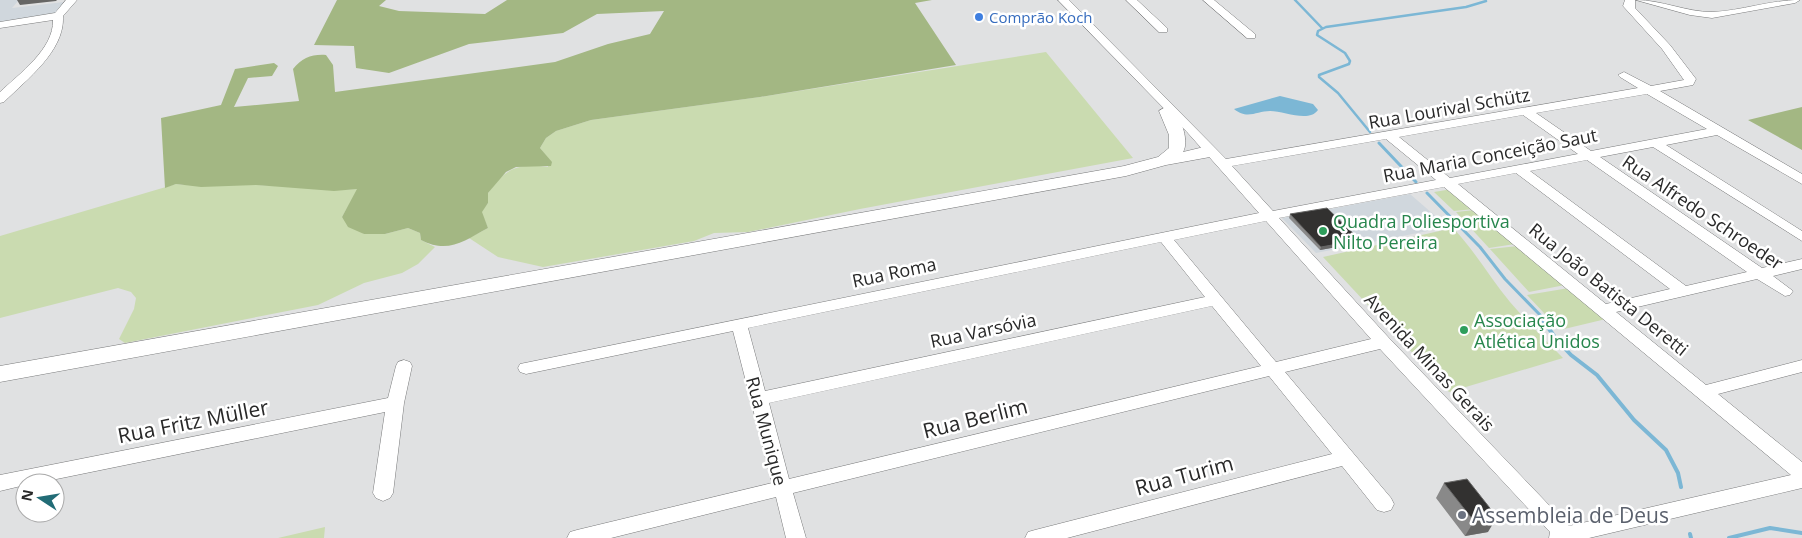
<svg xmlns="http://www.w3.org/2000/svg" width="1802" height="538" font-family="'Open Sans',sans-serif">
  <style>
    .built { fill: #d0d7dd }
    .green { fill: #cadbb0 }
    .forest { fill: #a3b783 }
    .water { fill: #7cb7d5 }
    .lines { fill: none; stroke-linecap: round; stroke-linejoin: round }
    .stream-far2 { stroke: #7cb7d5; stroke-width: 2.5 }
    .stream-far1 { stroke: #7cb7d5; stroke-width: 3 }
    .stream { stroke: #7cb7d5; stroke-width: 4 }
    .minor-casing { stroke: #797a7b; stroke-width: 1 }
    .major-casing { stroke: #797a7b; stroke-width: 1 }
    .minor { fill: #fff; fill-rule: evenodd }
    .major { fill: #fff; fill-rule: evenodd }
    .wall { fill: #898989 }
    .shaded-wall { fill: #666665 }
    .building { fill: #323130; stroke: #666665 }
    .shop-dot { fill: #3f7fe0; stroke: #fff; stroke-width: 2 }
    .leisure-dot { fill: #2e9e5b; stroke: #fff; stroke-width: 2 }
    .worship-dot { fill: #6b7280; stroke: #fff; stroke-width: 2 }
    .labels { text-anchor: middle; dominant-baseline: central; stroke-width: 5; stroke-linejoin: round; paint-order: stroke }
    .far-shop-label { font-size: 15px; fill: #366cbe; stroke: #fff; text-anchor: start }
    .street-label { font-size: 18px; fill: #292929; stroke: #fff }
    .leisure-label { font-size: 18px; fill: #27864d; stroke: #fff; text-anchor: start }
    .near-street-label { font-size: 21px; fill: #292929; stroke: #fff }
    .near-worship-label { font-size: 21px; fill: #5b616d; stroke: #fff; text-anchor: start }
  </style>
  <rect width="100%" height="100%" fill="#e0e1e2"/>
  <path class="built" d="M0,0H19L12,8L64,2L55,13L0,22Z
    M1410,194L1448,227L1316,253L1282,218Z"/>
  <path class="green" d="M1046,52L1133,158L860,209L748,232L714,233L694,241L543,267L498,257L469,238L488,228L481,212L488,203V193C505,168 518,163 548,167V158L540,148L546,138L556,131L591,120L760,97Z
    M176,184C203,187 230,184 257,185C291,186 324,191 358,189L342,217L364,234H385L408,228L420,233L421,240L435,247L418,264L402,273L364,283L318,305L125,343L119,339L134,309L136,298L131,292L118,288L0,318V236Z
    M1452,189L1474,209L1454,211L1434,192Z
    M1475,210L1515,244L1489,248L1456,212Z
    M1453,228C1475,251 1490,278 1510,302C1527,322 1545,340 1563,358L1449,392L1323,257Z
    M1518,246L1565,285L1529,292L1490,249Z
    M1569,288L1606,319L1560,330L1527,295Z
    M325,527L324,538H278Z"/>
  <path class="forest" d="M337,0H386L379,6L399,11L485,14L507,0H932L915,3L956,65L760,97L591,120L556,131L546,138L540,148L552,162L551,166L516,167L506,172L488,193V203L482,212L488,228C464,241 448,254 421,240L420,233L408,228L385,234H364L348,227L342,217L357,189L334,191L256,185L201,187L176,184L165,188L161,118L221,105L235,69L274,63L278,66L272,76L248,78L234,107L299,101L293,69C302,58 312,54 326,55L333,65L335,92L555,62L608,44L650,34L664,11L597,14L563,33L469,44L389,73L356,68L354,46L314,45Z
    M1802,107V150L1748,120Z"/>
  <path class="water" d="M1280,96L1313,104L1318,110C1309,123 1284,111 1270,111C1257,111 1247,120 1234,109Z"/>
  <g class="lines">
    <path class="stream-far2" d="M1295,0L1322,28
      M1370,132L1338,93L1319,77V75L1349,64L1350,61L1345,53L1317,35L1318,31L1326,27L1466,7L1486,1"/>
    <path class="stream-far1" d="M1379,143L1416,182
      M1427,193L1480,247L1505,279L1543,318"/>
    <path class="stream" d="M1541,317L1556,339L1571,355L1597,375L1634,420L1666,450L1678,473L1681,487
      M1690,534L1691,538
      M1729,538L1770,528L1802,533"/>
    <g class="minor-casing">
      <path id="minor" d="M66,0H77L63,16C65,51 27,79 4,102L0,103V92C19,74 54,49 53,20L0,28V22L55,13Z
        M1058,0H1069L1226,159L1638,88L1620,77L1618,75L1624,72L1651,86L1684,80L1662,49L1623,6L1625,0H1635V8L1670,45L1696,79L1693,85L1660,91L1802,174V184L1717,135L1666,145L1802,231V241L1653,147L1600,157L1762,268L1802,259V269L1773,276L1793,291L1790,295L1785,296L1757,279L1616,312L1706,385L1802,360V372L1718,394L1802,462V488L1589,538H1549L1550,532L1380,349L1285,372L1391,498L1394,504L1391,510L1384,512L1377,510L1342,466L1067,538H1025L1028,532L1035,530L1332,454L1269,376L793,493L806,538H786L776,497L611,538H567L570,532L577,530L772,483L733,331L526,374L520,372L518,368L520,364L1259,213L1187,132ZM1647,94L1707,129L1591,151L1536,113ZM1523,115L1578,154L1450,178L1399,137ZM1386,139L1436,180L1273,211L1232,166ZM1587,160L1747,272L1686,286L1530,171ZM1516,173L1670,289L1606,304L1458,184ZM1444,187L1791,475L1569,526L1389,338L1279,218ZM1266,221L1371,339L1276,362L1174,240ZM1161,242L1205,297L765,391L748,328ZM1212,306L1261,366L789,479L769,403Z
        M1126,0H1137L1167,28V32H1159Z
        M1203,0H1214L1255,34V38H1247Z
        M1636,0C1662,0 1686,12 1712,12C1741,11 1769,0 1800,0L1795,3L1712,18L1690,15Z
        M404,360L410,362L412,366L404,403L393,493L390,498L383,501L376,498L373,493L385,412L37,483H25V485L0,491V475L388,398L396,366L398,362Z"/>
    </g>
    <g class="major-casing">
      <path id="major" d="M1167,106C1180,110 1190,141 1183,152L1208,146L1216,151L1210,157L1166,165L1126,176L0,382V366L1124,166L1158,157L1169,148V135L1159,111Z"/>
    </g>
    <use href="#minor" class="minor"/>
    <use href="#major" class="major"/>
  </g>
  <path class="wall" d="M1290,214L1360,240L1359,243L1320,250L1289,218Z
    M1444,483L1488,532L1465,536L1436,498Z"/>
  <path class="shaded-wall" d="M17,0H57L56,1L20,5Z
    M1360,240L1359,243L1320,250L1321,247Z
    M1497,517L1488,532L1465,536L1474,521Z"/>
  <path class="building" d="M1327,208L1360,240L1321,247L1290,214Z
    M1467,479L1497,517L1474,521L1444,483Z"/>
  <circle class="shop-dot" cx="979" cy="17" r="5"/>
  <g class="leisure-dot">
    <circle cx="1323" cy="231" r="5"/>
    <circle cx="1464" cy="330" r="5"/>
  </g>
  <circle class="worship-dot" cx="1462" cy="515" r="5"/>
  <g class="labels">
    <g class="far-shop-label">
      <text x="989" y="17">Comprão Koch</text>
    </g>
    <g class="street-label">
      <text transform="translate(1449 108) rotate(-10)">Rua Lourival Schütz</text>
      <text transform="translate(1490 155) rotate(-11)">Rua Maria Conceição Saut</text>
      <text transform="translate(1703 212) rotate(34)">Rua Alfredo Schroeder</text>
      <text transform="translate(894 272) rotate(-12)">Rua Roma</text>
      <text transform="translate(1609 289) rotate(39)">Rua João Batista Deretti</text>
      <text transform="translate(983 330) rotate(-12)">Rua Varsóvia</text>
      <text transform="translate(1430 362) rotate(47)">Avenida Minas Gerais</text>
      <text transform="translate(767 431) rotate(75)">Rua Munique</text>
    </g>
    <g class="leisure-label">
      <text x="1333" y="221">Quadra Poliesportiva<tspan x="1333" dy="21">Nilto Pereira</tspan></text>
      <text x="1474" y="320">Associação<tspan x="1474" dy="21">Atlética Unidos</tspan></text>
    </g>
    <g class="near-street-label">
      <text transform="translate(975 418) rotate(-14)">Rua Berlim</text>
      <text transform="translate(193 421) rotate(-11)">Rua Fritz Müller</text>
      <text transform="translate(1184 475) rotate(-15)">Rua Turim</text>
    </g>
    <g class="near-worship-label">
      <text x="1472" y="515">Assembleia de Deus</text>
    </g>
  </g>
  <g transform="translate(40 498) rotate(282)"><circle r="24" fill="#ffffff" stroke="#a9a9a9"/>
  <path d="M0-4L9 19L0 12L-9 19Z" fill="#226c76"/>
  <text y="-8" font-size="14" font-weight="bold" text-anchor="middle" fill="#292929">N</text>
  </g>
</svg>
